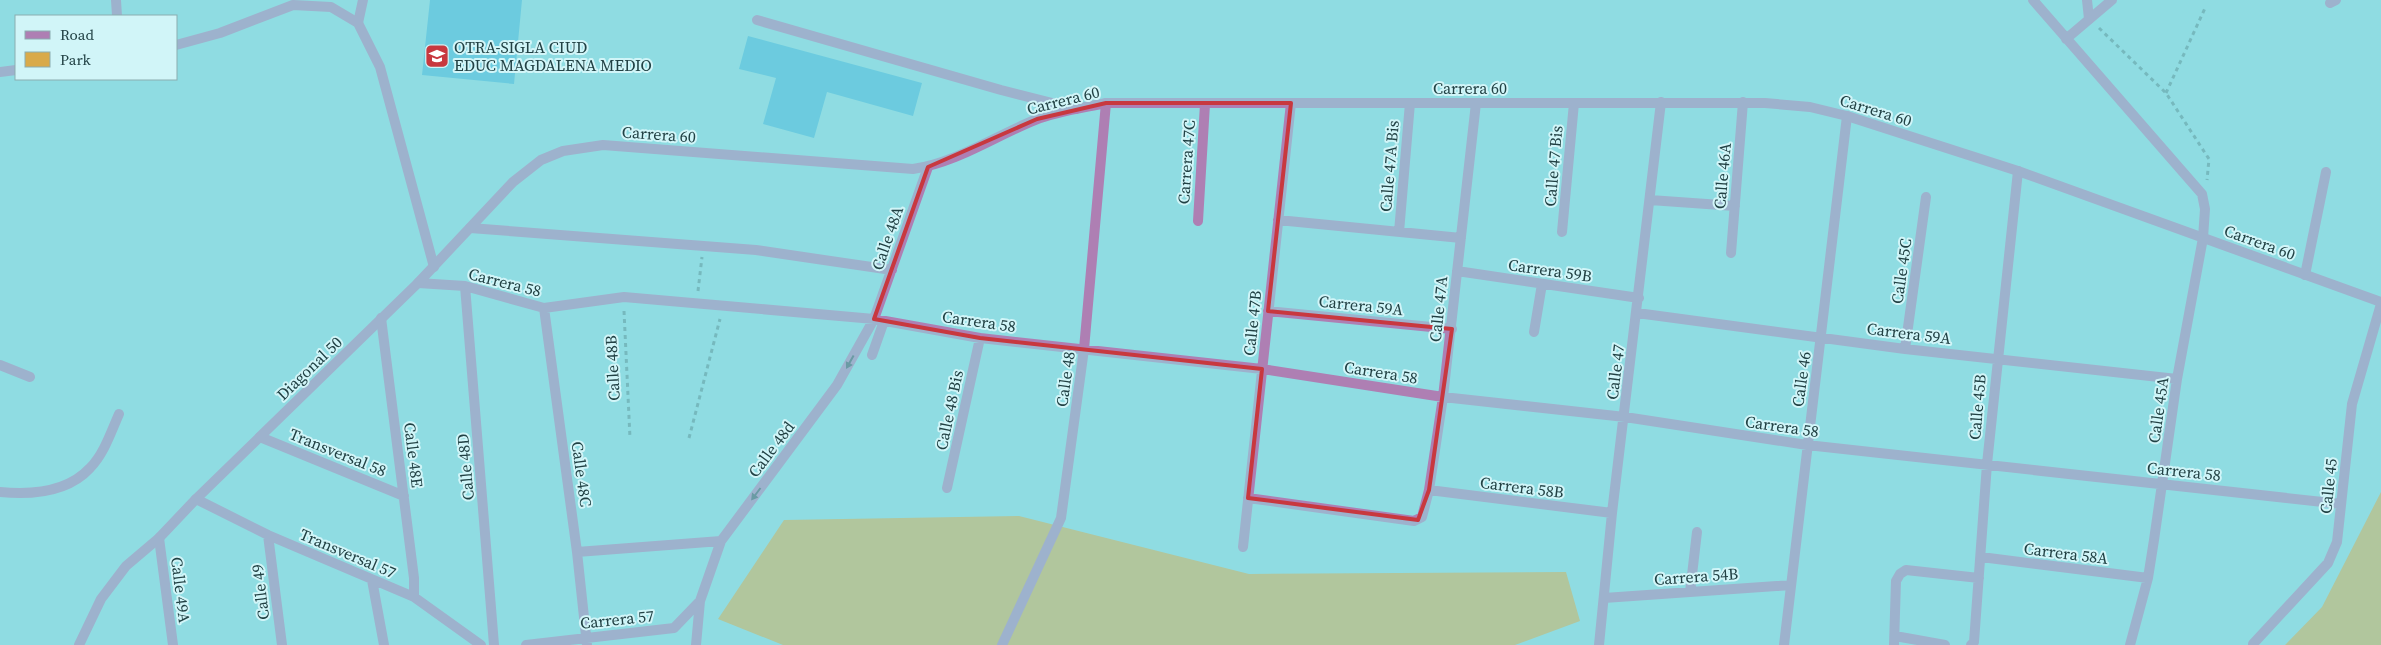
<svg xmlns="http://www.w3.org/2000/svg" width="2381" height="645" font-family="'Source Serif 4',serif">
  <style>
    .green { fill: #d9aa4a }
    .building { fill: #40b7dc }
    .lines { fill: none; stroke-linecap: round; stroke-linejoin: round }
    .path { stroke: #588f93; stroke-width: 3; stroke-dasharray: 4 4; stroke-linecap: butt }
    .service { stroke: #ae7fb3; stroke-width: 10 }
    .minor { stroke: #ae7fb3; stroke-width: 10 }
    .tertiary { stroke: #ae7fb3; stroke-width: 10 }
    .oneway { fill: #3d4d5a }
    .marked { fill: none; stroke: #c8383f; stroke-width: 4; stroke-linejoin: round }
    .labels { text-anchor: middle; dominant-baseline: central; stroke-width: 4; stroke-linejoin: round; paint-order: stroke }
    .poi-label { font-size: 16px; fill: #214144; stroke: #d1f5f8; text-anchor: start }
    .street-label { font-size: 16px; fill: #214144; stroke: #d1f5f8 }
  </style>
  <rect width="100%" height="100%" fill="#8fdce2"/>
  <path class="green" d="M2381,492V645H2285L2322,607Z
    M1019,516L1249,574L1566,572L1580,621L1515,645H783L718,619L784,520Z"/>
  <path class="building" d="M430,0H522L514,84L422,75Z
    M748,36L922,83L913,116L827,92L814,138L763,124L776,78L739,69Z"/>
  <g class="lines">
    <path class="path" d="M2099,28L2166,93L2209,159L2207,180
      M2166,93L2206,6
      M698,291L702,257
      M624,311L630,438
      M689,438L720,319"/>
    <path class="service" d="M116,0L117,16
      M2087,0L2089,19
      M757,20L1001,90L1076,109
      M358,23L363,0
      M2305,275L2326,172"/>
    <path class="minor" d="M2033,0L2202,194L2205,209L2203,238L2177,379L2154,540L2148,578L2130,645
      M2330,3L2336,0
      M2066,39L2112,0
      M176,45L220,33L293,5L331,7L358,23L380,67L434,267
      M0,72L16,70
      M1650,200L1735,206
      M1278,220L1461,238
      M1198,221L1205,104
      M470,228L756,250L892,270
      M1399,232L1410,103
      M1562,232L1574,103
      M1731,253L1743,102
      M1457,271L1639,298
      M418,283L465,286L544,308L624,297L874,319L980,338L1262,369L1443,397L1625,417L1807,445L2341,504
      M465,286L494,645
      M544,308L577,552L587,645
      M1268,311L1452,329
      M1637,313L1905,349L2177,379
      M381,318L414,578V597
      M1534,332L1542,284
      M1905,349L1926,197
      M872,355L884,321
      M0,365L30,377
      M260,437L404,496
      M947,488L980,338
      M1429,490L1612,513
      M0,492C31,495 67,493 90,468C104,454 111,432 119,414
      M1248,498L1414,521L1422,517L1429,490L1443,397L1476,103
      M196,499L268,535L414,597L481,645
      M268,535L282,645
      M159,538L173,645
      M1243,547L1291,103
      M577,552L721,541
      M1981,557L2148,578
      M372,580L384,645
      M1690,592L1697,532
      M1604,598L1791,585
      M1895,636L1945,645
      M2253,644L2328,563L2337,542L2352,404L2381,304
      M526,645L674,628L700,601
      M696,645L700,601L721,541L837,385L874,319L928,167
      M1002,645L1061,518L1084,349L1106,103
      M1599,645L1612,513L1661,102
      M1784,645L1847,116
      M1894,645L1896,581L1900,574L1906,570L1979,578
      M1971,645L1974,642L1987,464L2018,171"/>
    <path class="tertiary" d="M79,645L101,599L126,566L159,538L196,499L418,283L513,182L541,160L563,151L603,145L913,169C956,163 995,136 1035,120C1057,111 1082,108 1106,103H1765L1810,107L1847,116L2018,171L2381,302"/>
  </g>
  <defs><path id="oneway-solid" d="M-6-.8H1V-3.2L6.5 0L1 3.2V.8H-6Z" transform="scale(1.25)"/></defs>
  <g class="oneway">
    <use href="#oneway-solid" transform="translate(850 362) rotate(119)"/>
    <use href="#oneway-solid" transform="translate(756 494) rotate(127)"/>
  </g>
  <path d="M0 0H2381V645H0ZM1106,103H1291L1268,311L1452,329L1429,490L1418,520L1248,498L1262,369L980,338L874,319L928,167L1037,119Z" fill="#8fdce2" fill-opacity=".55" fill-rule="evenodd"/>
  <path class="marked" d="M1106,103H1291L1268,311L1452,329L1429,490L1418,520L1248,498L1262,369L980,338L874,319L928,167L1037,119Z"/>
  <defs>
    <g id="school-square" transform="scale(1.25)"><rect x="-9" y="-9" width="18" height="18" rx="4" fill="#c8383f" stroke="#d1f5f8"/><path d="M0-5L7-2L0 1L-7-2ZM-4 1L0 2.5L4 1V4Q0 6-4 4Z" fill="#fff"/></g>
  </defs>
  <g fill-rule="evenodd">
    <use href="#school-square" x="437" y="56"/>
  </g>
  <g class="labels">
    <g class="poi-label">
      <text x="454" y="47">OTRA-SIGLA CIUD<tspan x="454" dy="18">EDUC MAGDALENA MEDIO</tspan></text>
    </g>
    <g class="street-label">
      <text x="1470" y="88">Carrera 60</text>
      <text transform="translate(1063 100) rotate(-14)">Carrera 60</text>
      <text transform="translate(1876 110) rotate(17)">Carrera 60</text>
      <text transform="translate(659 134) rotate(4)">Carrera 60</text>
      <text transform="translate(1186 162) rotate(-86)">Carrera 47C</text>
      <text transform="translate(1389 166) rotate(-85)">Calle 47A Bis</text>
      <text transform="translate(1553 166) rotate(-85)">Calle 47 Bis</text>
      <text transform="translate(1722 176) rotate(-85)">Calle 46A</text>
      <text transform="translate(887 238) rotate(-71)">Calle 48A</text>
      <text transform="translate(2260 242) rotate(20)">Carrera 60</text>
      <text transform="translate(1550 270) rotate(8)">Carrera 59B</text>
      <text transform="translate(1901 271) rotate(-82)">Calle 45C</text>
      <text transform="translate(505 282) rotate(14)">Carrera 58</text>
      <text transform="translate(1361 305) rotate(6)">Carrera 59A</text>
      <text transform="translate(1438 309) rotate(-84)">Calle 47A</text>
      <text transform="translate(979 321) rotate(8)">Carrera 58</text>
      <text transform="translate(1252 323) rotate(-84)">Calle 47B</text>
      <text transform="translate(1909 333) rotate(7)">Carrera 59A</text>
      <text transform="translate(309 368) rotate(-44)">Diagonal 50</text>
      <text transform="translate(612 368) rotate(-93)">Calle 48B</text>
      <text transform="translate(1381 372) rotate(9)">Carrera 58</text>
      <text transform="translate(1615 372) rotate(-83)">Calle 47</text>
      <text transform="translate(1065 379) rotate(-82)">Calle 48</text>
      <text transform="translate(1801 379) rotate(-82)">Calle 46</text>
      <text transform="translate(1977 407) rotate(-85)">Calle 45B</text>
      <text transform="translate(949 410) rotate(-78)">Calle 48 Bis</text>
      <text transform="translate(2158 410) rotate(-82)">Calle 45A</text>
      <text transform="translate(1782 426) rotate(8)">Carrera 58</text>
      <text transform="translate(771 449) rotate(-53)">Calle 48d</text>
      <text transform="translate(338 452) rotate(22)">Transversal 58</text>
      <text transform="translate(414 455) rotate(83)">Calle 48E</text>
      <text transform="translate(465 467) rotate(-95)">Calle 48D</text>
      <text transform="translate(2184 471) rotate(6)">Carrera 58</text>
      <text transform="translate(582 474) rotate(82)">Calle 48C</text>
      <text transform="translate(2328 486) rotate(-84)">Calle 45</text>
      <text transform="translate(1522 487) rotate(7)">Carrera 58B</text>
      <text transform="translate(348 553) rotate(23)">Transversal 57</text>
      <text transform="translate(2066 553) rotate(7)">Carrera 58A</text>
      <text transform="translate(1696 576) rotate(-4)">Carrera 54B</text>
      <text transform="translate(181 590) rotate(83)">Calle 49A</text>
      <text transform="translate(260 592) rotate(-97)">Calle 49</text>
      <text transform="translate(617 619) rotate(-6)">Carrera 57</text>
    </g>
  </g>
  <rect x="15" y="15" width="162" height="65" fill="#d1f5f8" stroke="#8badb0"/>
  <rect x="25" y="31" width="25" height="8" fill="#ae7fb3" stroke="#8badb0"/>
  <text x="60" y="40" font-size="15" fill="#214144">Road</text>
  <rect x="25" y="52" width="25" height="15" fill="#d9aa4a" stroke="#8badb0"/>
  <text x="60" y="65" font-size="15" fill="#214144">Park</text>
</svg>
